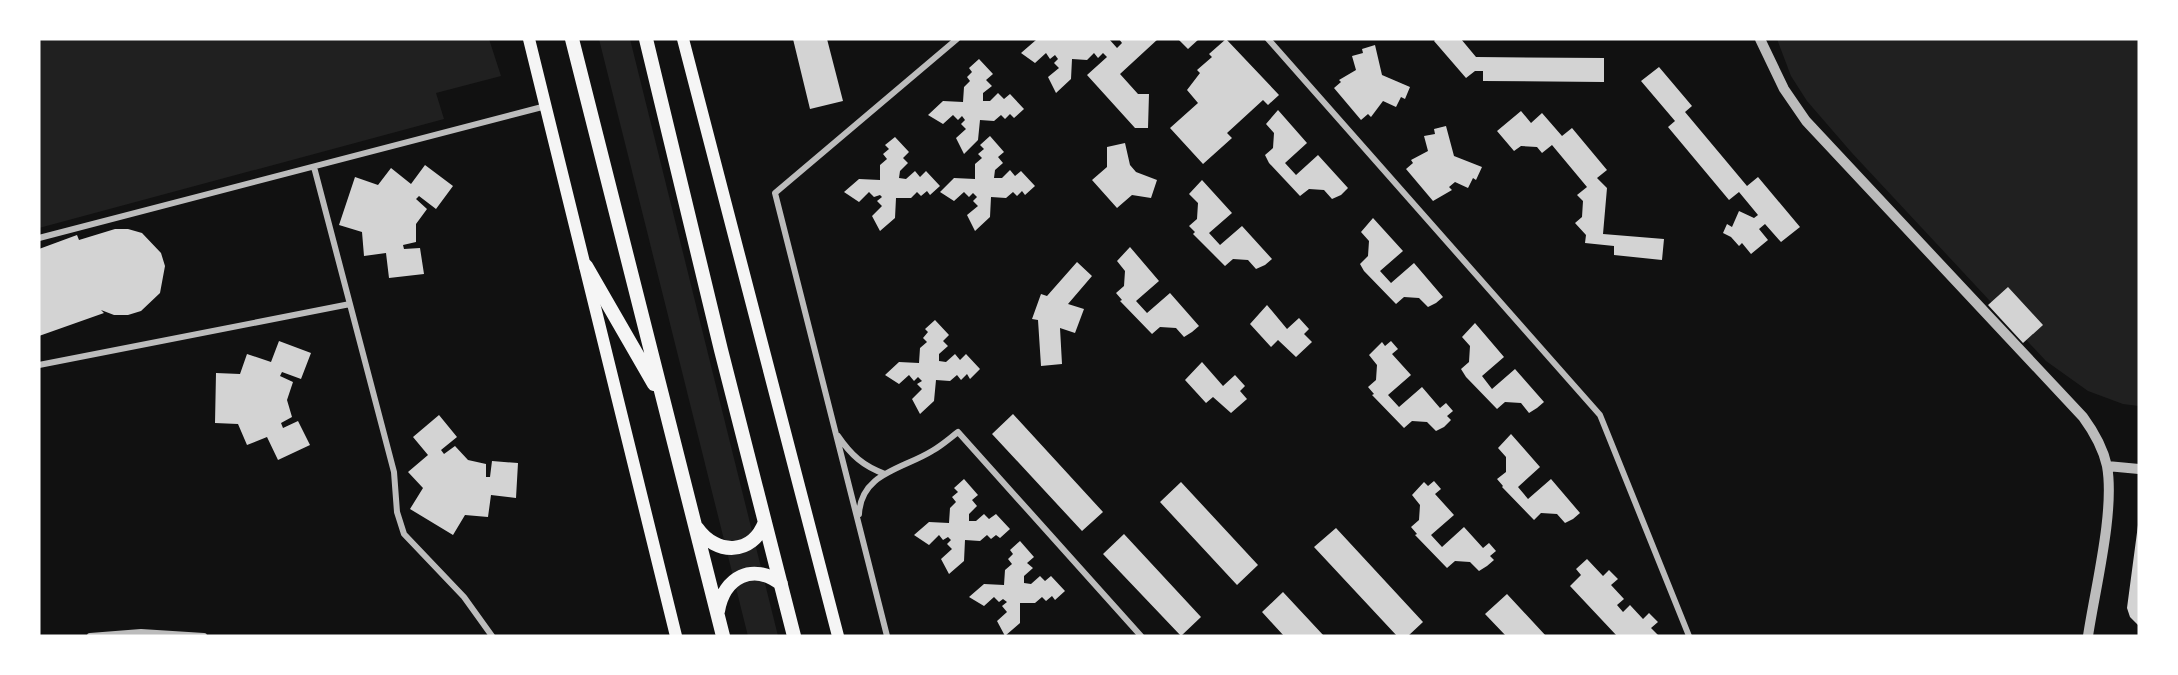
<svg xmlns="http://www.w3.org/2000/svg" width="2178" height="675" font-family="'Public Sans',sans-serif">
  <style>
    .green { fill: #202020 }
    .building { fill: #d3d3d3 }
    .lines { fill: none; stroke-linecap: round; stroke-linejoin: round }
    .minor { stroke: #bcbcbc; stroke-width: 6 }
    .tertiary { stroke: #bcbcbc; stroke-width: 10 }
    .secondary { stroke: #f5f5f5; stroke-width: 12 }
    .primary { stroke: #f5f5f5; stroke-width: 14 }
  </style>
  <rect width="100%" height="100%" fill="#111"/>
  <path class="green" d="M39,39H489L501,76L436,93L444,119L39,228Z
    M599,39H630L778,636H748Z
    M1777,39H2139V406L2123,404L2088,391L2046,361L1852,153L1807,101L1791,76Z"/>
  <path class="building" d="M793,39H827L843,101L810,109Z
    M1056,39H1109L1117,48L1122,43L1119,39H1158L1120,74L1138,94H1149L1148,128H1135L1087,75L1107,57L1103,53L1098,58L1094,53L1087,60L1072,59L1071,79L1056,93L1048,77L1059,68L1054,63L1058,59L1055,55L1050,59L1046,53L1035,63L1021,53L1036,40Z
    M1178,39H1199L1188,49Z
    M1226,39L1279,95L1268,105L1263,100L1227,133L1232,138L1203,164L1170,128L1198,103L1187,90L1200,73L1197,70L1212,57L1209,54Z
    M1436,39H1461L1476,57L1604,58V82L1483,81V71H1475L1466,78L1434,41Z
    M1375,45L1382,75L1410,87L1405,99L1401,97L1396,107L1383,101L1371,117L1368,114L1361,120L1334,88L1341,82L1339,80L1356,70L1352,56L1363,53L1362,49Z
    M979,59L993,74L986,80L992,86L983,93V101H990L998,93L1004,99L1010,94L1024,109L1014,118L1010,114L1005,119L1001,115L994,121L980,120L978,140L964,154L956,138L966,129L961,124L965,120L962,116L958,120L953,115L943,124L928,115L943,101L963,102L964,87L970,81L967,77L972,72L969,68Z
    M1659,67L1692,106L1685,112L1747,186L1758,177L1800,227L1781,242L1765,224L1759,229L1768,240L1751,254L1742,243L1739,246L1731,237L1723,233L1727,224L1732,227L1739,211L1754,218L1758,215L1739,192L1729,200L1668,127L1675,121L1641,81Z
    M1278,110L1307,143L1285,163L1296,175L1318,155L1348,188L1341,195L1332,199L1324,190L1309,189L1300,196L1269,163L1265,155L1273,148L1274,133L1266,124Z
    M1521,111L1531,123L1542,113L1562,136L1572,128L1607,170L1597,178L1607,188L1603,234L1664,239L1662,260L1614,255V246L1585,243L1586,235L1575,223L1582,217L1583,201L1577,195L1587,187L1552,145L1542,153L1537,147L1521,146L1514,151L1497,131Z
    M1446,126L1454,156L1482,167L1476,180L1473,178L1468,188L1455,182L1449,187L1452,190L1433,201L1406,169L1413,163L1411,160L1428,151L1424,136L1435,134L1434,129Z
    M990,136L1004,152L998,157L1003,163L995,170L994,178H1002L1010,170L1015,176L1021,171L1035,186L1025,195L1022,191L1017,196L1013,192L1006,198L991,197L990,217L975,231L967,215L978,206L973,201L977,197L973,193L969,197L964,192L954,201L940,192L954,178L975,179V164L982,158L978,154L984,149L980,145Z
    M895,137L909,152L903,158L908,163L900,171L899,178L906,179L915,171L920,177L926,171L940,186L930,195L927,191L921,196L917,192L911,198H896L895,218L880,231L872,216L882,206L877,201L882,197L880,195L874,197L869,192L859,202L844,192L859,179L880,180V165L887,159L883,154L889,149L885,145Z
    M1125,143L1130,165L1136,172L1157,180L1151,198L1132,195L1117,208L1092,180L1107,167V147Z
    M425,165L453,186L436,209L419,196L416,199L427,209L416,224V242L403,245L404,249L420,248L424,274L389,278L386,253L364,256L362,232L339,225L355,177L378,185L391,168L411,184Z
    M1202,180L1232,213L1209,233L1220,245L1242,226L1272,259L1265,265L1256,269L1248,260L1233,259L1225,266L1193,234L1195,232L1189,226L1197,219L1198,203L1189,194Z
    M1373,218L1403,251L1380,271L1391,283L1414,263L1443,297L1436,303L1428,307L1419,298L1404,297L1396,304L1364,271L1360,264L1368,256L1369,241L1361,232Z
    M115,229H128L142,233L161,253L165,266L160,293L141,311L128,315H114L101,310L104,313L39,336V249L77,235L79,240Z
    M1130,247L1159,281L1136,301L1147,313L1170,293L1199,326L1192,332L1184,337L1176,328L1160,327L1152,334L1120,301L1122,300L1116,293L1124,286L1125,271L1117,261Z
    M1077,262L1092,276L1068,304L1084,309L1075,333L1060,328L1062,364L1041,366L1038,320L1032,319L1041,294L1047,296Z
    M2008,287L2043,325L2023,343L1988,305Z
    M1267,305L1287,329L1299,318L1309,329L1304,334L1312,342L1296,357L1278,340L1271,347L1250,324Z
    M935,320L949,335L943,341L948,346L939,354V361L946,362L955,354L960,360L966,354L980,369L970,379L967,374L961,380L957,375L950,381L936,380L934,401L920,414L912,399L922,389L917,384L922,381L918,377L914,381L909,375L899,384L885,375L899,362L919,363L920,348L927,342L923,338L928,332L925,329Z
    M1475,323L1504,357L1482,376L1492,389L1515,369L1544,402L1537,408L1529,413L1521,403L1505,402L1497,409L1466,377L1461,369L1469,362L1470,346L1462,337Z
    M279,341L311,353L301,379L282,372L280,376L293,382L287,400L292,417L281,423L283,428L298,421L310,445L278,460L267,437L247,445L238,424L215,423L216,373L240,374L247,354L271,362Z
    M1391,341L1398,349L1392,354L1411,375L1388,395L1399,407L1422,387L1440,408L1446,403L1453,411L1447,416L1451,420L1444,427L1436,431L1427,422L1412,421L1404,428L1372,395L1374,394L1368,387L1376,380L1377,365L1369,355L1382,342L1385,346Z
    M1202,362L1223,386L1235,375L1245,386L1240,391L1247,399L1231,413L1213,397L1206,403L1185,380Z
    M1013,414L1103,512L1082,531L992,434Z
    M439,415L457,437L441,450L444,454L455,446L468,460L486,464V477H490L492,461L518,463L516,498L491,495L488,517L465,515L453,535L410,509L423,488L408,472L428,455L413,437Z
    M1511,434L1540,467L1518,487L1528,499L1551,479L1580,513L1573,519L1565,523L1557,514L1541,513L1534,520L1502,487L1503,486L1497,479L1506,472V457L1498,448Z
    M964,479L978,495L972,500L977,506L969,514V521H976L984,514L989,519L996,514L1010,529L1000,538L996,535L991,539L987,535L980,541L965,540L964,561L949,574L941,559L952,549L947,544L951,540L948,537L943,540L939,535L929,545L914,535L929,522L949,523L950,508L956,502L952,497L958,492L954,488Z
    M1434,481L1441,489L1435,494L1454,515L1431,535L1442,547L1464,527L1483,548L1489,543L1496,551L1490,556L1494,560L1487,566L1479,571L1470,562L1455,561L1447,568L1415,535L1417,534L1411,527L1419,520L1420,505L1412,495L1424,482L1428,486Z
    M1181,482L1258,565L1237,585L1160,502Z
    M2138,525H2139V626L2130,617L2127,608Z
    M1336,528L1423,622L1408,636H1397L1314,547Z
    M1124,534L1201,617L1181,636L1103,554Z
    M1020,541L1034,557L1027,563L1033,568L1024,576V583L1031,584L1040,576L1045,581L1051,576L1065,591L1055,600L1052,596L1046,601L1042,597L1035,603H1020V623L1005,636L997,621L1007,612L1002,606L1007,602L1003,599L999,602L994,597L984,606L969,597L984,584L1004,585L1005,570L1012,564L1008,559L1013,554L1010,550Z
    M1587,559L1603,576L1609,570L1618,579L1611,585L1624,599L1617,605L1623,612L1630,605L1643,619L1649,613L1658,622L1651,628L1659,636H1617L1570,586L1581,575L1576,569Z
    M1283,592L1324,636H1284L1262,612Z
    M1507,594L1546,636H1506L1485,614Z"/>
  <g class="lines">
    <path class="minor" d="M1268,39L1600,415L1689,636
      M314,167L394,472L397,512L404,534L464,597L492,636
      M39,238L546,106
      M39,365L350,304
      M838,436C851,455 863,466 885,474
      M859,514C861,473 903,469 932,451C941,446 950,438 958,432L1141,636
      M90,636L141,632L204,636
      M887,636L775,193L957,39"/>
    <path class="tertiary" d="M1760,39L1784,89L1806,121L2083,417C2094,432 2103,448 2107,466C2115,511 2095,589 2088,636
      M2107,466L2139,469"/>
    <path class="secondary" d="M529,39L676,636
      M683,39L838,636"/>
    <path class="primary" d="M572,39L723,636
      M646,39L721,350L794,636
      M586,266L654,384
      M697,528C716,555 752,556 765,522
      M718,611C724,577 753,562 781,584"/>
  </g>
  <rect width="2178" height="675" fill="none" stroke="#ffffff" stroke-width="81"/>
</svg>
